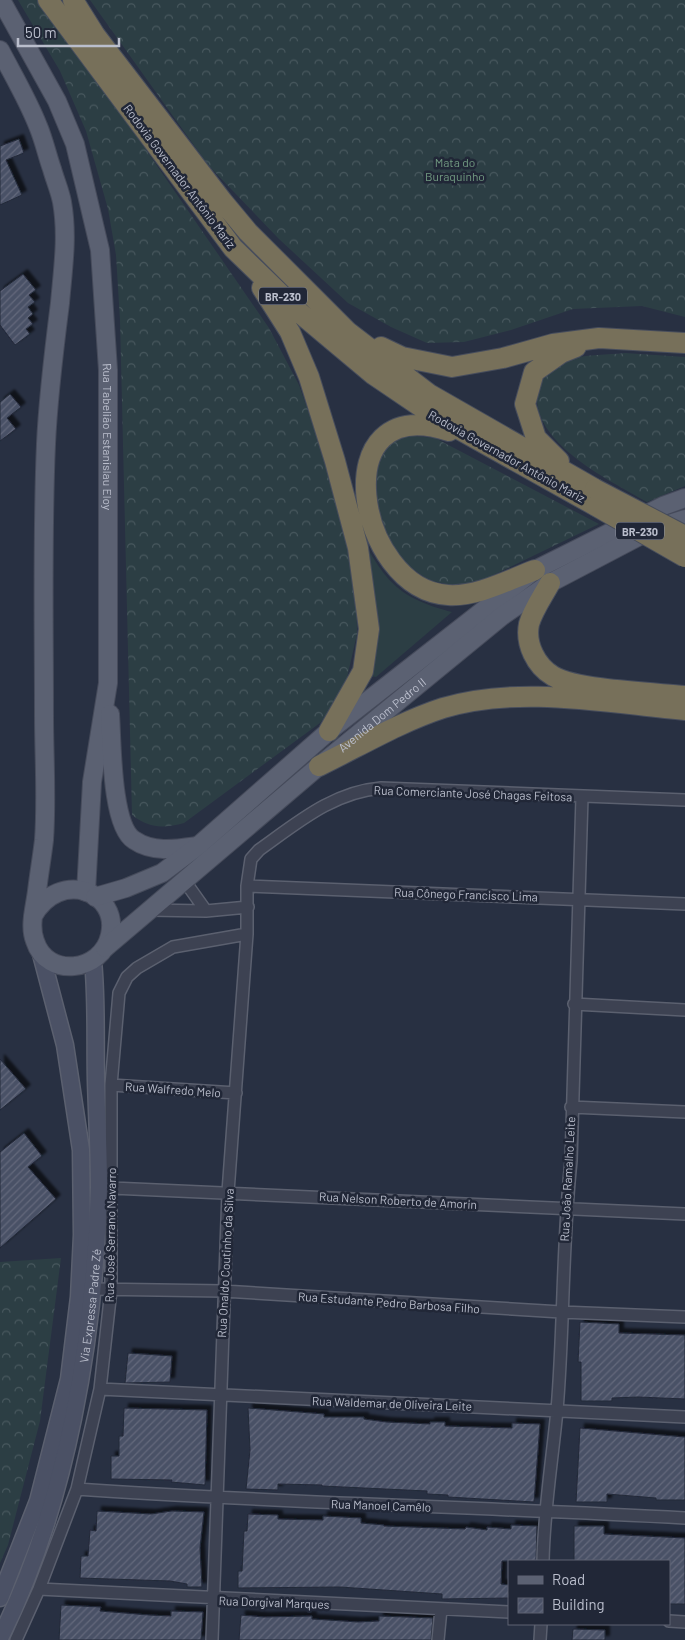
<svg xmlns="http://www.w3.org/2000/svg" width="685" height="1640" font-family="Barlow,sans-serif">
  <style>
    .grass { fill: #2c3e44 }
    .forest { fill: url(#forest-crowns) }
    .building { fill: url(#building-hatch); stroke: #232939; filter: url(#shadow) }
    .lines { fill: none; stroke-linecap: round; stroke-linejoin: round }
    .street-casing { stroke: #5b606f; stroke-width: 14 }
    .secondary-casing { stroke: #5b606f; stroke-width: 19 }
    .primary-casing { stroke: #464b5b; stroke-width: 20 }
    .highway-casing { stroke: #474d5c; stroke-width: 22 }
    .street { stroke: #3d4252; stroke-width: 11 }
    .secondary { stroke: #4b5165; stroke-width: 16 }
    .primary { stroke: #5b6172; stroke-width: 18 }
    .highway { stroke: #77705a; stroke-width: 20 }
    .highway-bridge-casing { stroke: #474d5c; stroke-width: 22; stroke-linecap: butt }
    .highway-bridge { stroke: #77705a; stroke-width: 20 }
    .labels { text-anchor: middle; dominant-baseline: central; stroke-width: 5; stroke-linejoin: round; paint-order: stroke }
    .shield { fill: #212737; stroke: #8c919f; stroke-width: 1 }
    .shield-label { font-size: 11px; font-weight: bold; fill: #babecc }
    .park-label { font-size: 12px; fill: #729b82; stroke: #212737 }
    .street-label { font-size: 12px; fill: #babecc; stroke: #212737 }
  </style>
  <defs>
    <pattern id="forest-crowns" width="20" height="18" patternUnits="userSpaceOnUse" patternTransform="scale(1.25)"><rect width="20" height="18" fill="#2c3e44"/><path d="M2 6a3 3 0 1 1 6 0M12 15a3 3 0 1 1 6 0" fill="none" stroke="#48585e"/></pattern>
    <pattern id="building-hatch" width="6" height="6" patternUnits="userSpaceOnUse" patternTransform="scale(1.25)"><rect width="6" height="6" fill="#4a5166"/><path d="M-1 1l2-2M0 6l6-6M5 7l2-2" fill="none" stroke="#62687b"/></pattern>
    <filter id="shadow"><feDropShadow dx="4.5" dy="-4.5" stdDeviation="1" flood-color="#0009"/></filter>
  </defs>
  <rect width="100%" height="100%" fill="#283042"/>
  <path class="grass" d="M361,537C387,583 399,598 452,612L376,677L370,676C387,632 369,582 361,537Z"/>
  <path class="forest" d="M18,0H38L113,102L269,328L299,385L314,427L346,530L356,580L357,634L343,695L320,723L184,823C164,828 150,829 132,815L120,320L116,255L108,209L86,131L60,71Z
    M90,0H685V317L642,306L573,309L511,330L464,342L427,343L391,327L348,303L279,239L208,165Z
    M625,353L685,357V486L647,502C611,481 534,445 537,395C538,376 554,365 571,359C587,354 608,355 625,353Z
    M403,435L435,438L599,524L481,581L456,586L428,580L408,565L387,542L372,511L379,453Z
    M61,1258L40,1421L8,1545L0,1563V1262Z"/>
  <path class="building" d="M19,139L24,153L6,160L22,195L0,205V146Z
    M23,274L36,290L29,295L35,302L28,307L33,314L28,318L33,324L26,329L30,334L15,345L0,325V291Z
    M10,394L21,407L7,418L16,429L0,441V402Z
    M0,1059L26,1089L0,1110Z
    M24,1133L42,1156L28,1167L56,1199L0,1248V1152Z
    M580,1322L619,1324V1333L685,1335V1399L638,1397L612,1398V1401H581V1362H578Z
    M128,1353L172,1356L170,1382L125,1383Z
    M124,1408L207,1410L205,1485L171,1482L172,1480L111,1479V1456H119V1436H123Z
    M248,1408L324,1414V1417H364V1419L386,1422L430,1424V1422H445V1426L512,1428V1423L540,1424L534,1502L448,1497V1495L427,1494V1491L322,1486V1485L278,1484V1490L246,1489L250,1450Z
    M580,1428L685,1437V1500H656V1498L607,1494V1502H576Z
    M97,1511L151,1514L172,1511L204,1512L200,1548L202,1587H187V1584L170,1581L80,1578L81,1556H88L90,1530L96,1531Z
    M248,1514L278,1515V1519L323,1520V1516L361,1518V1523L384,1525V1526L465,1529L466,1527L487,1530V1527L511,1529V1525L537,1526L536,1561H502L501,1584L509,1585V1598L442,1599V1594L340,1587L238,1588V1571H242L244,1531H247Z
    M574,1526H604V1534L685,1538V1604H669V1561H574Z
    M61,1605L101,1607L100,1611L149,1615L171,1616V1611L203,1612L201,1640H59Z
    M241,1615L264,1617L312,1616V1619L358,1622L379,1621V1616L433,1618L431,1640H239Z
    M573,1629L605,1630V1640H572Z"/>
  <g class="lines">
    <g class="street-casing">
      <path id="street" d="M184,880L206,911
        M247,886L685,904
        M150,910L206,911L248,907
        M574,1004L685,1010
        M111,1085L236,1093
        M571,1107L685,1112
        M112,1188L685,1214
        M93,1289L223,1291L561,1312L685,1317
        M100,1389L685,1417
        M77,1489C279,1503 482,1507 685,1518
        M543,1561C544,1509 552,1462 557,1410C564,1328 562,1244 571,1161L582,797
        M39,1589L509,1612
        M669,1621L685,1622
        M16,1640L39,1589L77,1489L100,1389L111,1290V1085L119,993L127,977L137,968L173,947L247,934
        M212,1640L228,1192L247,934V886L251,859L259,850C297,823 333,792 381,788L685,800
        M438,1640L441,1609
        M540,1640L541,1624"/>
    </g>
    <g class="secondary-casing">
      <g id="secondary">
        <path d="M0,1598L38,1501L69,1379L79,1297L82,1235L81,1150L65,1045L41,954"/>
        <path id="s1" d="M0,1638C67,1505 95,1335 99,1187C99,1152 97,1116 96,1081C95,1041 97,1001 93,961"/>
      </g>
    </g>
    <g class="primary-casing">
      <g id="primary">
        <path id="s2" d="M1,0L57,101L75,144L100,250L108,370V683L92,782L86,892"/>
        <path d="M0,50C13,75 28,100 38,126C44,140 47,155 52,169C55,180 60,191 62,202C68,236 63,268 60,303C54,350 48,397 46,444C42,534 44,625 44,716C44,757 47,799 44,840C42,857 39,874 37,891C35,907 29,926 35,941C47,979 102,972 110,935C120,892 60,868 33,916"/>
        <path d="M110,714C112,741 111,826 134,840C153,853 176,849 197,846"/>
        <path d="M95,897L126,888L162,873L198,846L329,731L535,570L663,506L685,498"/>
        <path id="s3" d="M105,948L319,766L502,616L550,583L653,529L685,519"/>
      </g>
    </g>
    <g class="highway-casing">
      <path id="highway" d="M48,0L233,248L300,313L374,375L430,413L596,506
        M73,0L95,35L223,202L248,232L348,332L429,394L595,489
        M262,288L290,332L309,377L335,461L358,548L369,629L363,671L329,731
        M381,347L402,357L452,367L503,358L553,344L599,338L685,343
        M449,431C322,389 356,590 448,595C477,597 508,580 535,570
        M559,461L536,438L525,404L534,372L561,353L576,347
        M550,583C543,596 533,610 529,624C525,644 536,666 553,676C576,690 655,693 685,696
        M319,766C360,746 400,722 443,708C519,685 607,703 685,710"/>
    </g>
    <use href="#street" class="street"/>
    <use href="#secondary" class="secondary"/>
    <use href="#primary" class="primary"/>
    <use href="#highway" class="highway"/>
    <g class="highway-bridge-casing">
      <path id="highway-bridge" d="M595,489L685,536
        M596,506L685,557"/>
    </g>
    <use href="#highway-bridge" class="highway-bridge"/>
  </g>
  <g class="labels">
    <g class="shield">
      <rect x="259" y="287.5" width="48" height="17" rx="4"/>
      <rect x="616" y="522.5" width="48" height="17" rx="4"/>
    </g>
    <g class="shield-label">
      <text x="283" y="296">BR-230</text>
      <text x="640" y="531">BR-230</text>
    </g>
    <g class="park-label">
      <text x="455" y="162">Mata do<tspan x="455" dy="14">Buraquinho</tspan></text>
    </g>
    <g class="street-label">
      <text transform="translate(180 176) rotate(53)">Rodovia Governador Antônio Mariz</text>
      <text stroke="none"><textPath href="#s2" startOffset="458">Rua Tabelião Estanislau Eloy</textPath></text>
      <text transform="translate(507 456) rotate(29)">Rodovia Governador Antônio Mariz</text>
      <text stroke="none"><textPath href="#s3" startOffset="362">Avenida Dom Pedro II</textPath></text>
      <text transform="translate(473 793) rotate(2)">Rua Comerciante José Chagas Feitosa</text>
      <text transform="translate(466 894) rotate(2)">Rua Cônego Francisco Lima</text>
      <text transform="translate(173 1089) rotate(4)">Rua Walfredo Melo</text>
      <text transform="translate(567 1179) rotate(-87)">Rua João Ramalho Leite</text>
      <text transform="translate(398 1200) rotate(3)">Rua Nelson Roberto de Amorin</text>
      <text transform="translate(110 1235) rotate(-89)">Rua José Serrano Navarro</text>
      <text transform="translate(225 1263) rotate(-87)">Rua Onaldo Coutinho da Silva</text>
      <text transform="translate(389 1302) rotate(4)">Rua Estudante Pedro Barbosa Filho</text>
      <text stroke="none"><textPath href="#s1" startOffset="346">Via Expressa Padre Zé</textPath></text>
      <text transform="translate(392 1403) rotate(2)">Rua Waldemar de Oliveira Leite</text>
      <text transform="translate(381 1505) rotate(2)">Rua Manoel Camêlo</text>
      <text transform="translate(274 1602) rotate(2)">Rua Dorgival Marques</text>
    </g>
  </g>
  <rect x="508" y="1560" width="162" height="65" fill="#212737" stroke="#5e6373"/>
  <rect x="518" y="1576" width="25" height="8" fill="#5b6172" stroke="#5e6373"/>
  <text x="552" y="1585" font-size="15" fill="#babecc">Road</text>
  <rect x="518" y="1598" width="25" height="15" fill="url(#building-hatch)" stroke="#5e6373"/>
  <text x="552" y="1610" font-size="15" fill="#babecc">Building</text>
  <path d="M18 38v8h101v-8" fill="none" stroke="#babecc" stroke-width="2.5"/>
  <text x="25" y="38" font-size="15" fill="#babecc" stroke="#212737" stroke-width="4" paint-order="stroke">50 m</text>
</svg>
